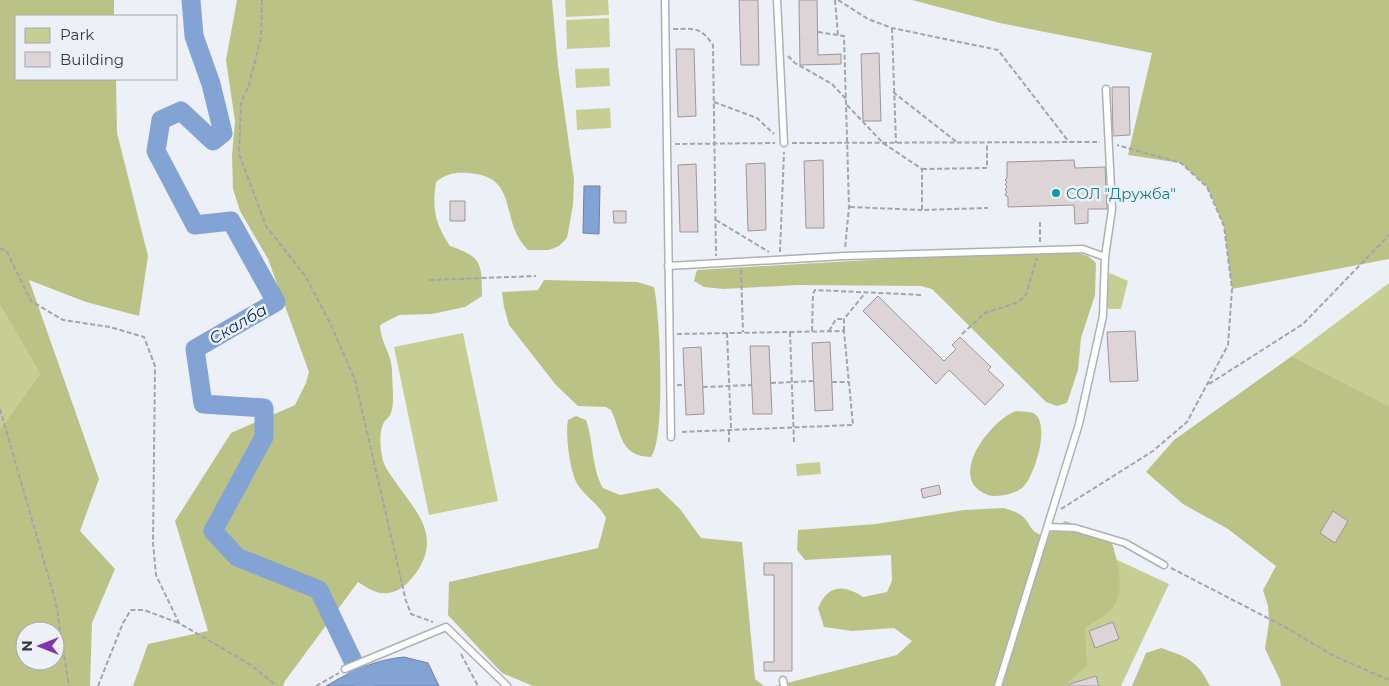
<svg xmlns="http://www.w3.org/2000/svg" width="1389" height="686" font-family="Montserrat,sans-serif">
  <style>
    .green { fill: #c7ce93 }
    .forest { fill: #bbc285; fill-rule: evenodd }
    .water { fill: #82a3d4; stroke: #6c83a6 }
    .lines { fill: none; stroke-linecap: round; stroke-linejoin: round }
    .river { stroke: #82a3d4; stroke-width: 19 }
    .building { fill: #ddd4d7; stroke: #9e9699 }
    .lane-casing { stroke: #aeb0b7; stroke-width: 9 }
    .path { stroke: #a3a5ab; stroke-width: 2; stroke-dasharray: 5 2.5; stroke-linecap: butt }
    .lane { stroke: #fff; stroke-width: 6 }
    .culture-dot { fill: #0f9aa8; stroke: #eef0f8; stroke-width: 2 }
    .labels { text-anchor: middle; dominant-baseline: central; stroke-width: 5; stroke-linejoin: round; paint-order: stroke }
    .culture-label { font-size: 15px; fill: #0d838f; stroke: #eef0f8; text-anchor: start }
    .water-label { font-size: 16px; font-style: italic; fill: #052f6a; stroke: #eef0f8 }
  </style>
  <rect width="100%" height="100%" fill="#eef0f8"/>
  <path class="green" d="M565,0H608L609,15L566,17Z
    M609,18L610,47L567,49L566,20Z
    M609,68L610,86L576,88L575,69Z
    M610,108L611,128L577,130L576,110Z
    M1110,273L1128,281L1121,309H1110L1106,307L1108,276Z
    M1389,283V406L1292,356Z
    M0,305L40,374L0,429Z
    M463,333L498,501L429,515L394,347Z
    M820,462L821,474L797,476L796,464Z
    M1083,544L1169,584L1121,686H1027Z"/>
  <path class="forest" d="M0,0H114V16H16V79H116L117,133L148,256L139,316L86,302L29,280L99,479L80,531L115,569L92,623L90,686H0V429L40,374L0,305ZM25,631H55V661H25Z
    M237,0H552L558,66L574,180L573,205L567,238L559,246L549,250H528C498,221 521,177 469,173C456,172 447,173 436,182C432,209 435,223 450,246C482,257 482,263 482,296L465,307L432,314L399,315L380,325C380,342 392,354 392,371C392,384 395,402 391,413C390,417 386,419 384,422C379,431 380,447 382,456C383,465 389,472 394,480C415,510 441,534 418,570C412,579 402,590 393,592C378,596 369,589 358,582L285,681L283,686H133L148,644L208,631L175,521L231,433L295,405L306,383L309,372L268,259L240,211L233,189L232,155L235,121L226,60Z
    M912,0H1389V259L1232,289L1224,226L1207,187L1181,163L1128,155L1152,53L1000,23Z
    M1078,253L1088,256L1096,263L1095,295L1081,338L1078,370L1067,403L1057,406L1046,402L932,289L921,286L797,285L724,289L704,287L694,281L697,270L904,258Z
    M544,280L637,282L654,287C660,313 666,438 651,457C619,456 622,433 611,410L606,407L578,406L556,385L509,325L504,307L502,292L538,290Z
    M1292,356L1389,406V686H1281L1280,680L1265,649L1269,622L1268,606L1263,590L1276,566L1228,529L1183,504L1146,472L1174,440Z
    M1016,411C1022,412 1031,411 1035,414C1050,426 1035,474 1024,486C1017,494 998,498 988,495C945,480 990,420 1016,411Z
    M576,416L586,420C594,443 591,467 603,488L620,495L658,488L680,509L701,538L742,542L755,679L764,686H533L502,673L448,615L449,582L598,548L606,518C599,505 589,499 580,488C570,477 565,434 568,420Z
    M1004,508C1009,510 1015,511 1019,514C1032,521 1027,533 1046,536L1065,521L1110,536C1116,558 1127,586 1113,607C1107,616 1093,622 1085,628L1087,666L1068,682L1069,686H775L897,655L912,641L894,628L852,631L824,627L818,608C828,585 843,584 863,597L887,592L892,581L891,555L805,560L797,550L798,530L876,524L964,510Z
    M1161,648C1187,657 1197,660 1210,686H1132L1146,653Z"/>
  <path class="water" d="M584,186H600L599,234L583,233Z
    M404,657L428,663L439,686H326C352,671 374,660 404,657Z"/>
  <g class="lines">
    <path class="river" d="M191,0L194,36L211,84L223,133L213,141L181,111L161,120L156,151L195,225L231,221L276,302L195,349L203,404L264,408V437L213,531L237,557L319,590L365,686"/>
  </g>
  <path class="building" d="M739,0H758L759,65H741Z
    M799,0H817L818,55L841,54V64L800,65Z
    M676,49H694L696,116L678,117Z
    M879,53L881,121H863L861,54Z
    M1112,87H1129L1130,135L1113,136Z
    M823,160L824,228H806L804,161Z
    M1074,160L1075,168L1105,167L1107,209H1088V223L1075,224L1074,205L1008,207V197L1005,195L1007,192L1005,190L1007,187L1005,185L1007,182L1005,180L1007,178V162Z
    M765,163L766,230L748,231L746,164Z
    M696,164L698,232H680L678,165Z
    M450,201H465V221H450Z
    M613,211H626V223H614Z
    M878,296L944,361L956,349L952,345L960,337L991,367L988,370L1004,385L985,405L949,370L936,384L863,311Z
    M1135,331L1138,381L1110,382L1107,332Z
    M830,342L833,410L815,411L812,343Z
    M750,346H769L772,414H753Z
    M701,347L704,414L686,415L683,348Z
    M939,485L941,494L923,498L921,489Z
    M1333,511L1348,521L1335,543L1320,533Z
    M764,563H792V671H764V662H774V575H764Z
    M1113,622L1119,639L1095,648L1089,631Z
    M1096,676L1099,686H1070V684Z"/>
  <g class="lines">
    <g class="lane-casing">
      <path id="lane" d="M665,0L671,437
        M777,0L784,143
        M1105,257L1112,209L1106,89
        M668,266L844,256L1083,249L1105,257L1103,316L1079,424L998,686
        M1048,527L1075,528L1125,543L1164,565
        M345,669L446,627L507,686
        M783,680L784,686"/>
    </g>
    <path class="path" d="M262,0L261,37L249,85L241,103L239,154L266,226L306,277L331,325L355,380L406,601L411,614L433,622
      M835,0L838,35
      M838,0L868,19L892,28L998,50L1069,142
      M892,28L896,143
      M673,29C695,29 700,26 713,45L716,256
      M818,32L844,36L849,207L845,249
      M788,56L795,63L832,84L846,99
      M893,92L958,143
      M714,102L757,118L774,134
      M847,105L883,143L922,169V210L988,208
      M792,143L1100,142
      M675,144L775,143
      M922,169L987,168V143
      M850,207L922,210
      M716,220L769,252
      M1040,242V220
      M0,249L6,250L31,301L63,320L110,327L144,337L155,366L153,543L156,575L179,623L251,665L277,686
      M780,252L784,152
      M741,270L743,332
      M429,280L536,276
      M812,331L813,294L815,290L923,295
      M829,331L836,319H844
      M844,331V319L866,292
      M790,332L794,442
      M727,333L731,429
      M677,334L844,331L853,425L680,432
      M962,334L985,313L1016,303L1025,297L1037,258
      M832,382H849
      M771,383L814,381
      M1209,384L1303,324L1389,235
      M677,385H685
      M703,387L752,385
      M0,409L56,603L69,686
      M729,430V442
      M1061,509L1153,451L1187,422L1228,345L1232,289L1224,226L1207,187L1181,163L1117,145
      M1171,568L1287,628L1334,656L1389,680
      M461,654L478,686
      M98,686L123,623L131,610H144L179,623
      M316,686L339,673"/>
    <use href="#lane" class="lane"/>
  </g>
  <circle class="culture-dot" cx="1056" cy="193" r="5"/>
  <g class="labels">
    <g class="culture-label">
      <text x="1066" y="193">СОЛ "Дружба"</text>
    </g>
    <g class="water-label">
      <text transform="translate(238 324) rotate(-30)">Скалба</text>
    </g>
  </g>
  <rect x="15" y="15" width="162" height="65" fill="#eef0f8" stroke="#a5a6ac"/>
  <rect x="25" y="28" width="25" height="15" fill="#c7ce93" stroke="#a5a6ac"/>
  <text x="60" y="40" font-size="15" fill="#37383b">Park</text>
  <rect x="25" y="52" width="25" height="15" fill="#ddd4d7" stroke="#a5a6ac"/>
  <text x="60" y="65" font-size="15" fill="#37383b">Building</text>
  <g transform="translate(40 646) rotate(270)"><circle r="24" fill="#eef0f8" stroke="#a5a6ac"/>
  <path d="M0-4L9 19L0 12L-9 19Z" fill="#8135a7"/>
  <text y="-8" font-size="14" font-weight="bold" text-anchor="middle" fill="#37383b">N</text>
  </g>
</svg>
